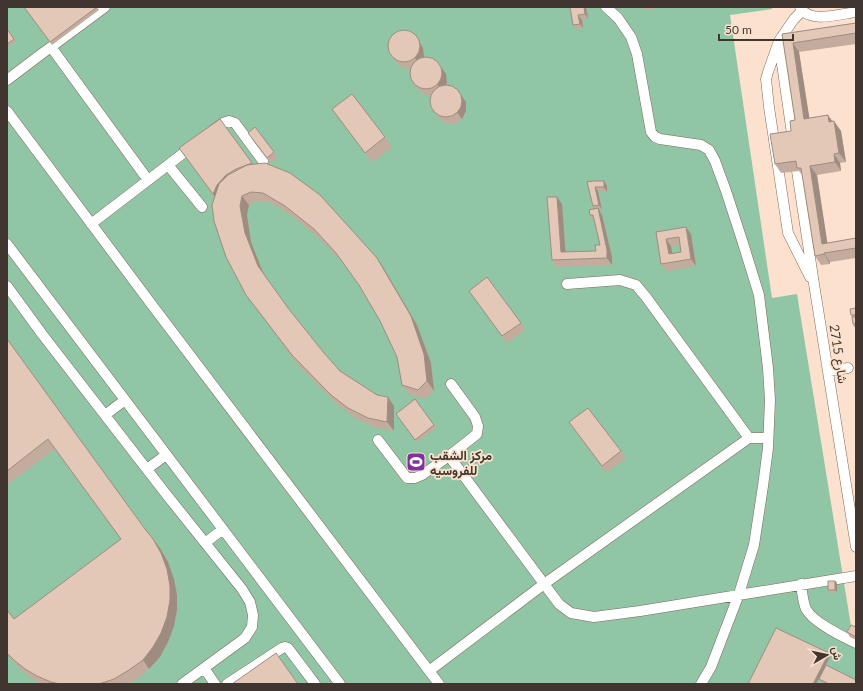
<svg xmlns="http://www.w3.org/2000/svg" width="863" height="691" font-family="Lato,Vazirmatn,sans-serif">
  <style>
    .green { fill: #90c5a5 }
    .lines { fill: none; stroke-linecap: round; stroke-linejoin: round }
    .minor-casing { stroke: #7e6856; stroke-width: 11 }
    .minor { stroke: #fff; stroke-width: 10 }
    .wall { fill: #c3ac9d; fill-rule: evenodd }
    .shaded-wall { fill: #9f8c80 }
    .building { fill: #e3c8b7; stroke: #9f8c80; fill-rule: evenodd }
    .labels { text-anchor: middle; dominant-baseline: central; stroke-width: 3.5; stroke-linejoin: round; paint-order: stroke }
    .street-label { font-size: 13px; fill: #40362f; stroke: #fce2ce }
    .poi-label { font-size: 13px; font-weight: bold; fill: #40362f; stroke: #fce2ce; text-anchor: start }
  </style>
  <rect width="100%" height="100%" fill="#fce2ce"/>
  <path class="green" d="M7,7H772V9L730,15L772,298L797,294L851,626L856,629V684H7Z"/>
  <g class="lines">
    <g class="minor-casing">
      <path id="minor" d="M606,7L618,18L631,37L637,54L651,132L655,137L660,139L701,145L709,150L715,161L726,191L742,240L759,295L768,368L770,400L768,448L763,486L754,545L739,594L711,667L701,684
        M800,7C809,24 840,14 856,12
        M802,11L794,19L779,41L768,72L766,79L769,107L788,233L810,277
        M779,43L792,134
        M51,47L105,7
        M7,80L44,52L51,47L148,180
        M7,111L152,305L439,684
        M213,130L223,123L229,121L235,123L263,161
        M168,165L202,207
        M797,171L814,284L856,547
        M91,224L194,145
        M7,244L340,684
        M567,284L620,280L636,285L646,297L749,438
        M7,286L42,334L166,494L242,589L250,602L253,615L252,627L245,638L204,668L215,684
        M828,371L848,368
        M105,415L125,400
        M378,440L407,478H415L422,475L449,456L477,434L478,426L475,417L451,384
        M449,456L559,604L571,613L594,617L640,611L856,576
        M147,469L166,455
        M205,543L223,529
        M801,584C802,592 803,602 806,609C813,622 843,637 856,643
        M429,671L544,584L749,438H768
        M182,684L204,668
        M227,684L282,648L285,647L288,648L315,684"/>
    </g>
    <use href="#minor" class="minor"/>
  </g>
  <path class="wall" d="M24,7H97L99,10L52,45Z
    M570,7H586L588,19L582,20L583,28L576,29L573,25Z
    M640,7H658L652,10L643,9Z
    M856,23V44L799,52L809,118L828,115L833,122L841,131L846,162L840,163L841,171L817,175L827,243L856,238V258L830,262V264L821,265L815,256L802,175L799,171L781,173L775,164L791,131L795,120L782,34Z
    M7,29L16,41L7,47Z
    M423,48L424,57L423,58L446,74L447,83L446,85L466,102V111L462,119L454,124L445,123L438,117L433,110L432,95H425L418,89L413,82L412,69L403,68L396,62L391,55Z
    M332,109L385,137L392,147L372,162Z
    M220,119L253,165L383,267L417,325L431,363L434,391L425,399L409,394L402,385L397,357L380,321L361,287L343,263L320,239L291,215L270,202L257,201L249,205L247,215L251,242L264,275L288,308L324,353L340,371L377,395L388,397L394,406V431L374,427L355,418L337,404L298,365L246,295L214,197L179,148Z
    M251,138L274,152L278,157L270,163Z
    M587,182L607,186V192L598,191L602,210H599L602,215L612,257V265L556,267L552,260L562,204L566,252L596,251L600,245L594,221L590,215L595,209L593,206Z
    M686,227L691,234L696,266L666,271L661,264L656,232ZM680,245L681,252L672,253L671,246Z
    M487,277L525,330L507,343L469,291Z
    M856,308V327H854L853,324L852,317L851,315Z
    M7,339L145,529L160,548L168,562L174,579L177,595V610L174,626L168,642L160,657L149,669L136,680L128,684H41L31,678L20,669L7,654V610L14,619L121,539L55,449L7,485Z
    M415,399L436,428L416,442L396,414Z
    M574,429L621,451L626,458L606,473Z
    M835,581L837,583V592L830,593L828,590Z
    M856,627V640L850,637L847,632Z
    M829,653L831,655L826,665L856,684H826L820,681L819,679L816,684H748Z"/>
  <path class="shaded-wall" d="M584,7H586L588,19L585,14Z
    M578,15L582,20L583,28L580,24Z
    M419,41L423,48L424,57L420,64L415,58Z
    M793,43L799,52L811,128L804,119Z
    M441,67L446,74L447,83L442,91L437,84Z
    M461,95L466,102V111L462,119L457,112Z
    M828,115L834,124L829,122Z
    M834,121L841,131L846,162L839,153Z
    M834,154L840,163L841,171L835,162Z
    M810,166L817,175L829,253L822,244Z
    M226,175L232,184L219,204L213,194L217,185Z
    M604,181L607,186V192L604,187Z
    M595,187L598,191L602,210L599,205Z
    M242,196L249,205L247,215L251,242L264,275L258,266L245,233L240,206Z
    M557,197L562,204L566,259L561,252Z
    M598,208L602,215L612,257V265L607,258Z
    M686,227L691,234L696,266L691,259Z
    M666,239L671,246L674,261L669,254Z
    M824,253L830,262V264L824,254Z
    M377,258L383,267L417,325L431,363L434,391L427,381Z
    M388,397L394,406V431L387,422Z
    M153,539L160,548L168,562L174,579L177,595V610L174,626L168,642L160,657L149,669L143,660Z
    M835,581L837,583V592L835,590Z
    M829,653L831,655L816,684H813Z"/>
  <path class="building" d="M24,7H97L50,42Z
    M570,7H584L585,14L578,15L580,24L573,25Z
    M856,23V33L793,43L804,119L828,115L829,122L834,121L839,153L834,154L835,162L810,166L822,244L856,238V248L824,253V254L815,256L801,168H797L796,161L775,164L770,134L791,131L790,121L795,120L782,34Z
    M7,29L14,39L7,44Z
    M388 46a16 16 0 1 1 32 0a16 16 0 1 1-32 0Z
    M410 73a16 16 0 1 1 32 0a16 16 0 1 1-32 0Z
    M430 101a16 16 0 1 1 32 0a16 16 0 1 1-32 0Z
    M352,94L385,137L365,153L332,109Z
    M220,119L252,163L236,169L226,175L217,185L213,194L179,148Z
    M255,127L274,152L267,158L248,133Z
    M265,163L290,173L320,195L377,258L411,316L424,354L427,381L418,390L402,385L397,357L380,321L359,285L336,253L314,229L285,206L263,193L251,192L242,196L240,206L245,233L258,266L288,308L324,353L340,371L377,395L388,397L387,422L368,418L348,408L331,395L292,355L246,295L226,257L214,221L212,205L219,184L228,175L247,165Z
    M593,181H604V187H595L599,205L593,206L587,182Z
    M547,197H557L561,252L596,251L595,245H600L593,215H590L589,210L598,208L607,250V258L552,260Z
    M686,227L691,259L661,264L656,232ZM679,237L681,252L669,254L666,239Z
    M487,277L521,323L502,336L469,291Z
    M856,308V315H851L850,309Z
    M852,317H856V324H853Z
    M7,339L145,529L153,539L161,553L167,569L170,586V600L167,617L161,633L153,647L143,660L129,670L114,679L99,684H60L51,682L37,676L25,669L14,660L7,653V610L14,619L121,539L48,439L7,471Z
    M415,399L434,425L415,440L396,414Z
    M588,408L621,451L602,466L569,422Z
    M828,581H835V590H828Z
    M851,625L856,627V637L847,632Z
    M776,628L829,653L813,684H748Z
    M276,653L298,684H232Z
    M826,665L856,680V684H829L819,679Z"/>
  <defs>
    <g id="stadium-square" transform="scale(1)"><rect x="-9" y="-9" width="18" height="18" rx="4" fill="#8130a0" stroke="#fce2ce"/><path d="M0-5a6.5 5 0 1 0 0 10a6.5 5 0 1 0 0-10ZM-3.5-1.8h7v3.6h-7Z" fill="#fff"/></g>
  </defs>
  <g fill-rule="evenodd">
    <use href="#stadium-square" x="416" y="462"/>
  </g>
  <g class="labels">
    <g class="street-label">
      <text transform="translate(839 354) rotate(81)">شارع 2715</text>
    </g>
    <g class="poi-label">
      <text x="430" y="455">مركز الشقب<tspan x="430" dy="15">للفروسيه</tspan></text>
    </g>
  </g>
  <rect width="863" height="691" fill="none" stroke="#40362f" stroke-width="16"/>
  <g transform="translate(827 655) rotate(81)" stroke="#fce2ce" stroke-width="3" paint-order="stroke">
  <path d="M0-3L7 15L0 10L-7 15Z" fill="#40362f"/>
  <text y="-6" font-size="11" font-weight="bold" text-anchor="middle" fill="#40362f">ش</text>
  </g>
  <path d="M719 34v6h74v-6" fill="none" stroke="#40362f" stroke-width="2"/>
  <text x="725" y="34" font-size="12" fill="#40362f" stroke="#fce2ce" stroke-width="3" paint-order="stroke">50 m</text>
</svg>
